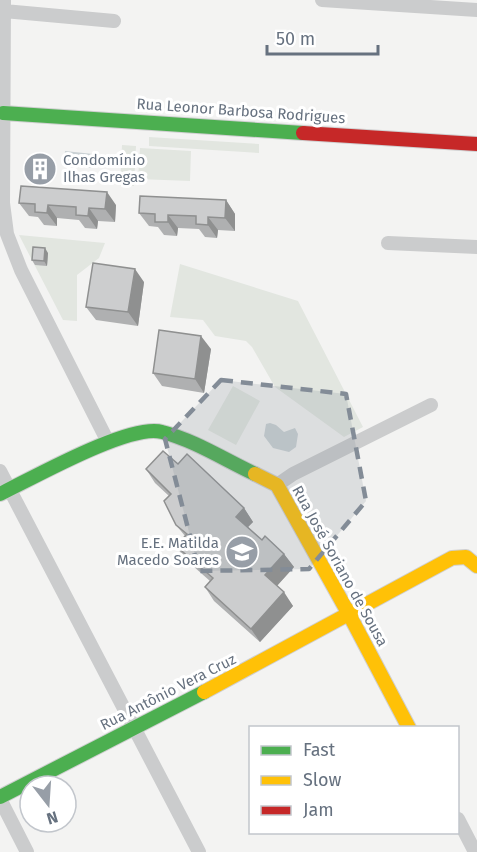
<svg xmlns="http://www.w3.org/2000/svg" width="477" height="852" font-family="'Fira Sans',sans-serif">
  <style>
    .green { fill: #e2e6e0 }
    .water { fill: #cad1d4 }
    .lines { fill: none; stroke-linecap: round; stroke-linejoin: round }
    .fast-casing { stroke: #cfcfd0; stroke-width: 16 }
    .slow-casing { stroke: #cfcfd0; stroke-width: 16 }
    .jam-casing { stroke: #cfcfd0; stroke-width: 16 }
    .street { stroke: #cbcccd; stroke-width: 14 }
    .fast { stroke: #4caf50; stroke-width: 14 }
    .slow { stroke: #ffc107; stroke-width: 14 }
    .jam { stroke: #c62828; stroke-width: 14 }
    .wall { fill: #afb0b1 }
    .shaded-wall { fill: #8f9090 }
    .building { fill: #cccdce; stroke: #8f9090; stroke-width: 1.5 }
    .marked { fill: #838c97; fill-opacity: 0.2; stroke: #838c97; stroke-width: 4.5; stroke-dasharray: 12 8; stroke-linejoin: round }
    .labels { text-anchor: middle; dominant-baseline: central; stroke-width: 6; stroke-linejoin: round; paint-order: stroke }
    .street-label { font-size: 15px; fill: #66717f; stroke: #fff }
    .poi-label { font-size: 15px; fill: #66717f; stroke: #fff; text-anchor: start }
  </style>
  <rect width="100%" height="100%" fill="#f3f3f2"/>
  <path class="green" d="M149,137L259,144V153L149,146Z
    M122,145L136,146L134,186H120Z
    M140,148L191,151L190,181L138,179Z
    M19,235L105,243L99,258L77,275V321L63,320Z
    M180,264L298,301L363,427L344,437L275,387L252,347L246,341L215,336L203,320L170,317Z
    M233,386L260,401L236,445L208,430Z"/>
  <path class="water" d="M65,151L93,154L91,168L64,166Z
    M270,423L276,425L284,432L295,428L298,434L296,447L289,452L273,448L264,436L266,424Z"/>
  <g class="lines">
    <g class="fast-casing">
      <path id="fast" d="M3,113L303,133
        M0,494C33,478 130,423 162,432C194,440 225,460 255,474
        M0,797L204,692"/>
    </g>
    <g class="slow-casing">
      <path id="slow" d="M255,474L277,485L350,616L409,728
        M204,692L452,558L466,557L477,566"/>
    </g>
    <g class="jam-casing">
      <path id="jam" d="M303,133L477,144"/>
    </g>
    <path class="street" d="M4,0L3,203L7,234L21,270L108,442
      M322,0L477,10
      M4,11L114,21
      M388,243L477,247
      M0,471L199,852
      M277,485L293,474L431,405
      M0,799L27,852
      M458,819L475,852"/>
    <use href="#fast" class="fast"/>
    <use href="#slow" class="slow"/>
    <use href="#jam" class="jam"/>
  </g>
  <path class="wall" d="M226,200L235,214V231L218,230L217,238L205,237L199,229L178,228L177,236L164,235L158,227L149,226L139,213Z
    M19,203L116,205L115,222L98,221L97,229L85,228L79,220L57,218V226L44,225L38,217L29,216Z
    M48,253L47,266L35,265L32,260Z
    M144,282L138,326L96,320L86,307Z
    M211,349L204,393L162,386L153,373Z
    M178,464L244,508L253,522L248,527L262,540L284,554L294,567L277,586L293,606L260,642L214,601L205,587L210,581L185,559L176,546L185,536L176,525L169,496L155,483L146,469Z"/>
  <path class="shaded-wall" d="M107,192L116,205L115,222L105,209Z
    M226,200L235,214V231L225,218Z
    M48,205L57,218V226L47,213Z
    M89,208L98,221L97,229L88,216Z
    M168,215L178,228L177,236L168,222Z
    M208,217L218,230L217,238L208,225Z
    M45,248L48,253L47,266L44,261Z
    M135,269L144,282L138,326L128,312Z
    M201,336L211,349L204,393L195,379Z
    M244,508L253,522L245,530L236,517Z
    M284,554L294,567L274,589L265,575Z
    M284,592L293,606L260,642L251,629Z"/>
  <path class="building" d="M21,186L107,192L105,209L89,208L88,216L76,215V207L48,205L47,213L35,212V204L19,203Z
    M140,196L226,200L225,218L208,217V225L196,224V216L168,215V222H155V214L139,213Z
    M33,247L45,248L44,261L32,260Z
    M93,263L135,269L128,312L86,307Z
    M159,330L201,336L195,379L153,373Z
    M163,451L178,464L187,454L244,508L236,517L262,540L265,536L284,554L265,575L284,592L251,629L205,587L213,578L176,546L187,534L176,525L164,501L171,494L146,469Z"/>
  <path class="marked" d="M221,380L346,394L366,501L309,569L199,571L165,439Z"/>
  <defs>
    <g id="building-disc" transform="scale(1.725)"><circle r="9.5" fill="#979ea7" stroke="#fff"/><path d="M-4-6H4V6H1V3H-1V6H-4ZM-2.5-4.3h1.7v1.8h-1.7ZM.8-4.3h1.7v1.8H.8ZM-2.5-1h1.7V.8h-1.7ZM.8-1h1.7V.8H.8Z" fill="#fff"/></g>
    <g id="school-disc" transform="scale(1.725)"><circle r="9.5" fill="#979ea7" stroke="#fff"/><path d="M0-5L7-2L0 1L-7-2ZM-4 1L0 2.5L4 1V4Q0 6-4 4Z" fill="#fff"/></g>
  </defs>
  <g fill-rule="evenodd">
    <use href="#building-disc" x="40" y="169"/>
    <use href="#school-disc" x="242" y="552"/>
  </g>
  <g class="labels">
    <g class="street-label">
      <text transform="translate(241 111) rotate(4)">Rua Leonor Barbosa Rodrigues</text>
      <text transform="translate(340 566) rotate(61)">Rua José Soriano de Sousa</text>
      <text transform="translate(168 692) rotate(-27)">Rua Antônio Vera Cruz</text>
    </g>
    <g class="poi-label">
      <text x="63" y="160">Condomínio<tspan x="63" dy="17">Ilhas Gregas</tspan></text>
      <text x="219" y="543" text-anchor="end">E.E. Matilda<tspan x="219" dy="17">Macedo Soares</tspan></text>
    </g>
  </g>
  <rect x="249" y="726" width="210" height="108" fill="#ffffff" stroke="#c2c6cc" stroke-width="1.5"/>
  <rect x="261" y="746" width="30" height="9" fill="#4caf50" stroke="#c2c6cc" stroke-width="1.5"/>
  <text x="303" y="756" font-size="18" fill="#66717f">Fast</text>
  <rect x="261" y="776" width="30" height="9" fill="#ffc107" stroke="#c2c6cc" stroke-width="1.5"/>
  <text x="303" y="786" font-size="18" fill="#66717f">Slow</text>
  <rect x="261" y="806" width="30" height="9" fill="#c62828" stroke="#c2c6cc" stroke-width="1.5"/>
  <text x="303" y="816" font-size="18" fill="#66717f">Jam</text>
  <g transform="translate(48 804) rotate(163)"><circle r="28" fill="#ffffff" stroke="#c2c6cc" stroke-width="1.5"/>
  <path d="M0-4.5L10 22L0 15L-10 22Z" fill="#979ea7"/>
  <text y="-9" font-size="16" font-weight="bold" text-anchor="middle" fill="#66717f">N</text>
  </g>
  <path d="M267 45v9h111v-9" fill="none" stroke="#66717f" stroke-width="3"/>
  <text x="276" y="45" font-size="18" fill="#66717f" stroke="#ffffff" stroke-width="4.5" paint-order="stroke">50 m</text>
</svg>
